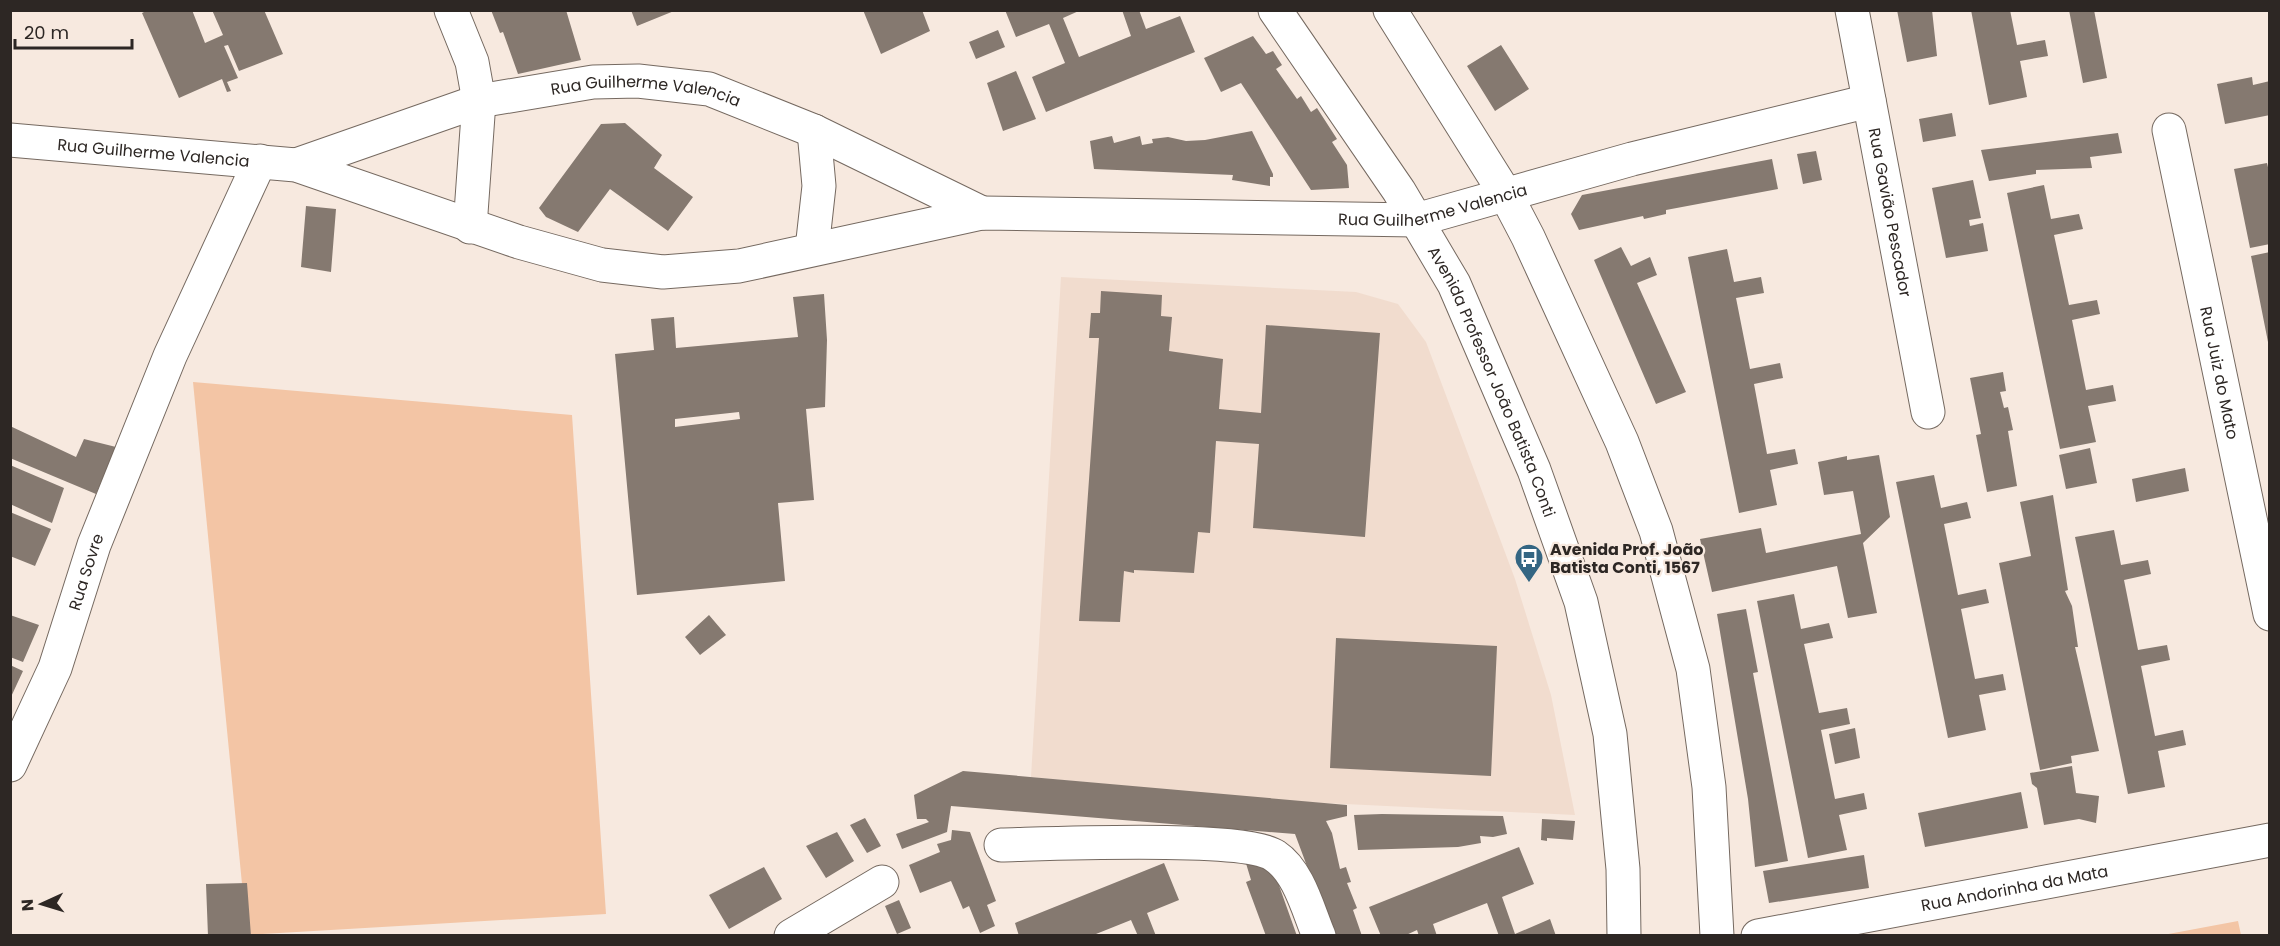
<svg xmlns="http://www.w3.org/2000/svg" width="2280" height="946" font-family="Poppins,sans-serif">
  <style>
    .built { fill: #f1dcce }
    .green { fill: #f3c5a5 }
    .building { fill: #857970; fill-rule: evenodd }
    .lines { fill: none; stroke-linecap: round; stroke-linejoin: round }
    .street-casing { stroke: #756960; stroke-width: 35 }
    .secondary-casing { stroke: #756960; stroke-width: 35 }
    .street { stroke: #fff; stroke-width: 33 }
    .secondary { stroke: #fff; stroke-width: 33 }
    .labels { text-anchor: middle; dominant-baseline: central; stroke-width: 4.5; stroke-linejoin: round; paint-order: stroke }
    .street-label { font-size: 16px; fill: #2d2724; stroke: #f7e9df }
    .poi-label { font-size: 16px; font-weight: bold; fill: #2d2724; stroke: #f7e9df; text-anchor: start }
  </style>
  <rect width="100%" height="100%" fill="#f7e9df"/>
  <path class="built" d="M1061,277L1356,292L1398,304L1426,342L1515,579L1551,695L1575,815L1283,801L1031,777Z"/>
  <path class="green" d="M193,382L572,415L606,914L247,935Z
    M2238,921L2241,935H2163Z"/>
  <path class="building" d="M148,10H192L205,43L223,35L212,10H264L283,54L239,71L228,45L224,46L238,78L227,82L231,91L227,92L222,79L179,98L142,13Z
    M491,10H566L581,60L518,74L503,32L500,33Z
    M631,10H674V11L637,26Z
    M863,10H922L930,31L881,54Z
    M1005,10H1081L1063,18L1079,57L1131,36L1122,10H1139L1146,29L1180,16L1195,52L1046,112L1032,77L1065,63L1049,24L1016,37Z
    M1897,10H1932L1937,56L1907,62Z
    M1971,10H2010L2017,45L2045,40L2048,56L2020,61L2027,97L1989,105Z
    M2069,10H2094L2107,78L2083,83Z
    M998,30L1005,47L976,59L969,42Z
    M1253,36L1266,54L1273,51L1282,65L1276,69L1297,99L1301,96L1311,112L1317,108L1337,139L1332,142L1347,165L1349,188L1311,190L1241,83L1221,92L1204,58Z
    M1501,45L1529,89L1495,111L1467,66Z
    M1016,71L1036,119L1003,131L987,83Z
    M2252,77L2253,85L2270,81V115L2225,124L2217,84Z
    M1952,113L1956,136L1923,142L1919,119Z
    M625,123L662,155L654,168L693,197L668,231L610,189L578,232L546,217L539,208L601,124Z
    M1252,131L1273,174V177H1270V186L1232,180L1233,175L1094,169L1090,141L1112,136L1114,143L1140,136L1142,145L1153,143L1152,139L1168,137L1186,141L1205,140Z
    M2118,133L2122,153L2090,157L2092,168L2036,170V174L1989,181L1981,150Z
    M1816,151L1822,180L1803,184L1797,154Z
    M1772,159L1778,189L1666,210V214L1644,219L1643,216L1579,230L1571,214L1582,195Z
    M2267,163L2270,176V244L2250,248L2234,169Z
    M1973,180L1981,218L1969,220L1970,226L1983,223L1988,251L1946,258L1932,188Z
    M2044,185L2051,219L2079,214L2083,229L2054,235L2069,305L2097,300L2100,314L2072,320L2086,390L2113,385L2116,401L2088,406L2096,442L2060,449L2007,193Z
    M306,206L336,209L331,272L301,267Z
    M1621,247L1631,266L1650,257L1657,275L1637,283L1686,392L1656,404L1594,260Z
    M1727,249L1734,282L1761,277L1764,293L1736,298L1750,369L1780,363L1783,378L1754,384L1767,454L1795,449L1798,464L1770,470L1777,505L1739,513L1688,257Z
    M2270,252V342H2268L2251,256Z
    M1101,291L1162,295L1161,316L1172,317L1169,351L1223,359L1219,409L1261,413L1266,325L1380,333L1365,537L1253,528L1259,444L1216,441L1210,533L1198,532L1194,573L1134,570V573L1124,571L1120,622L1079,621L1099,338H1089L1091,313H1100Z
    M824,294L827,340L825,407L806,409L814,500L778,503L785,581L637,595L615,354L654,350L651,319L674,317L676,348L798,337L793,297ZM739,412L740,419L675,427V419Z
    M2003,372L2006,391L2000,392L2004,408L2008,407L2013,430L2008,431L2017,486L1987,492L1976,435L1981,434L1970,378Z
    M10,426L76,457L84,439L116,447L96,494L10,458Z
    M2090,448L2097,483L2066,489L2059,455Z
    M1879,455L1890,517L1863,543L1877,613L1848,618L1837,566L1712,592L1700,539L1761,528L1766,553L1861,534L1853,491L1824,495L1818,462L1847,456V460Z
    M10,465L64,488L52,523L10,504Z
    M2185,468L2189,491L2136,502L2132,479Z
    M1934,475L1941,508L1967,502L1971,518L1944,524L1958,595L1986,589L1989,603L1961,609L1975,679L2003,674L2006,690L1979,695L1986,730L1948,738L1896,482Z
    M2053,495L2068,590L2065,591L2072,606L2078,647H2075L2099,751L2071,756L2072,763L2040,770L1999,563L2031,556L2020,502Z
    M10,512L51,529L35,566L10,556Z
    M2114,530L2121,565L2148,560L2151,574L2124,580L2138,650L2167,645L2170,660L2141,666L2155,736L2183,730L2186,745L2158,751L2165,787L2128,794L2075,537Z
    M1794,594L1801,629L1829,623L1833,638L1804,644L1819,713L1847,708L1850,724L1821,730L1835,799L1864,793L1867,809L1839,815L1847,850L1808,858L1757,601Z
    M1746,609L1758,672L1753,673L1788,861L1755,867L1748,799L1717,614Z
    M10,615L39,625L23,662L10,657Z
    M709,615L726,635L700,655L685,637Z
    M1336,638L1497,646L1491,776L1330,768Z
    M10,665L23,671L10,699Z
    M1855,728L1860,758L1835,764L1829,734Z
    M2072,766L2076,793L2099,796L2096,823L2079,819L2044,825L2037,788L2032,784L2030,773Z
    M963,771L1347,805V816L1326,821L1332,833L1340,869L1346,867L1351,882L1347,883L1357,908L1353,910L1362,936H1333L1295,834L951,806L947,832L902,849L896,834L929,822L926,819H917L914,795Z
    M2021,792L2028,828L1925,847L1918,813Z
    M1382,814L1503,816L1507,834L1493,837L1480,836L1481,843L1458,847L1358,850L1354,815Z
    M865,818L881,846L867,853L850,825Z
    M1542,819L1575,821L1573,840L1547,838V841L1541,840Z
    M952,830L970,832L996,901L987,905L995,926L980,933L969,906L963,909L951,881L920,893L909,865L940,852L937,844L951,840Z
    M837,832L854,861L826,878L806,846Z
    M1519,847L1534,884L1502,897L1515,934L1550,919L1556,936H1499L1487,903L1433,924L1437,936H1419L1417,930L1404,936H1381L1369,907Z
    M1864,855L1869,888L1769,903L1763,871Z
    M1245,860L1271,863L1297,936H1266L1246,882L1251,880Z
    M1164,863L1179,900L1147,913L1156,936H1138L1131,920L1091,936H1019L1015,923Z
    M764,867L782,899L729,929L709,895Z
    M247,883L251,936H208L206,884Z
    M899,900L911,928L897,934L885,906Z"/>
  <g class="lines">
    <g class="street-casing">
      <g id="street">
        <path d="M451,10L472,62L479,101L470,227"/>
        <path id="s1" d="M1852,10L1928,412"/>
        <path id="s2" d="M2169,130L2270,614"/>
        <path id="s3" d="M10,140L296,165L519,242L602,265L663,272L739,266L982,213L1416,220L1632,159L1869,101"/>
        <path id="s4" d="M296,165L479,101L593,82L638,81L709,89L814,131L982,213"/>
        <path d="M812,249L819,186L814,131"/>
        <path id="s5" d="M10,765L55,668L94,545L170,356L260,161"/>
        <path d="M1001,845C1049,844 1245,835 1275,856C1299,872 1308,910 1319,936"/>
        <path d="M791,936L882,882"/>
        <path id="s6" d="M1758,936L2270,840"/>
      </g>
    </g>
    <g class="secondary-casing">
      <g id="secondary">
        <path id="s7" d="M1275,10L1399,191L1454,284L1534,470L1581,602L1610,734L1623,869L1624,936"/>
        <path d="M1390,10L1506,195L1528,237L1622,442L1656,531L1693,669L1709,787L1717,936"/>
      </g>
    </g>
    <use href="#street" class="street"/>
    <use href="#secondary" class="secondary"/>
  </g>
  <defs>
    <g id="bus-pin" transform="scale(1.5)"><path d="M0 17L-7.5 6A9.5 9.5 0 1 1 7.5 6Z" fill="#346683" stroke="#f7e9df"/><path d="M-5-6H5V4H4V6H2V4H-2V6H-4V4H-5ZM-3.5-4V0h7V-4ZM-3.5 1.2v1.5H-2V1.2ZM2 1.2v1.5H3.5V1.2Z" fill="#fff"/></g>
  </defs>
  <g fill-rule="evenodd">
    <use href="#bus-pin" x="1529" y="558"/>
  </g>
  <g class="labels">
    <g class="street-label">
      <text stroke="none"><textPath href="#s4" startOffset="363">Rua Guilherme Valencia</textPath></text>
      <text stroke="none"><textPath href="#s3" startOffset="144">Rua Guilherme Valencia</textPath></text>
      <text stroke="none"><textPath href="#s3" startOffset="1448">Rua Guilherme Valencia</textPath></text>
      <text stroke="none"><textPath href="#s1" startOffset="206">Rua Gavião Pescador</textPath></text>
      <text stroke="none"><textPath href="#s2" startOffset="248">Rua Juiz do Mato</textPath></text>
      <text stroke="none"><textPath href="#s7" startOffset="432">Avenida Professor João Batista Conti</textPath></text>
      <text stroke="none"><textPath href="#s5" startOffset="208">Rua Sovre</textPath></text>
      <text stroke="none"><textPath href="#s6" startOffset="261">Rua Andorinha da Mata</textPath></text>
    </g>
    <g class="poi-label">
      <text x="1550" y="549">Avenida Prof. João<tspan x="1550" dy="18">Batista Conti, 1567</tspan></text>
    </g>
  </g>
  <rect width="2280" height="946" fill="none" stroke="#2d2724" stroke-width="24"/>
  <g transform="translate(42 904) rotate(266)" stroke="#f7e9df" stroke-width="4.5" paint-order="stroke">
  <path d="M0-4.5L10 22L0 15L-10 22Z" fill="#2d2724"/>
  <text y="-9" font-size="16" font-weight="bold" text-anchor="middle" fill="#2d2724">N</text>
  </g>
  <path d="M15 39v9h117v-9" fill="none" stroke="#2d2724" stroke-width="3"/>
  <text x="24" y="39" font-size="18" fill="#2d2724" stroke="#f7e9df" stroke-width="4.5" paint-order="stroke">20 m</text>
</svg>
